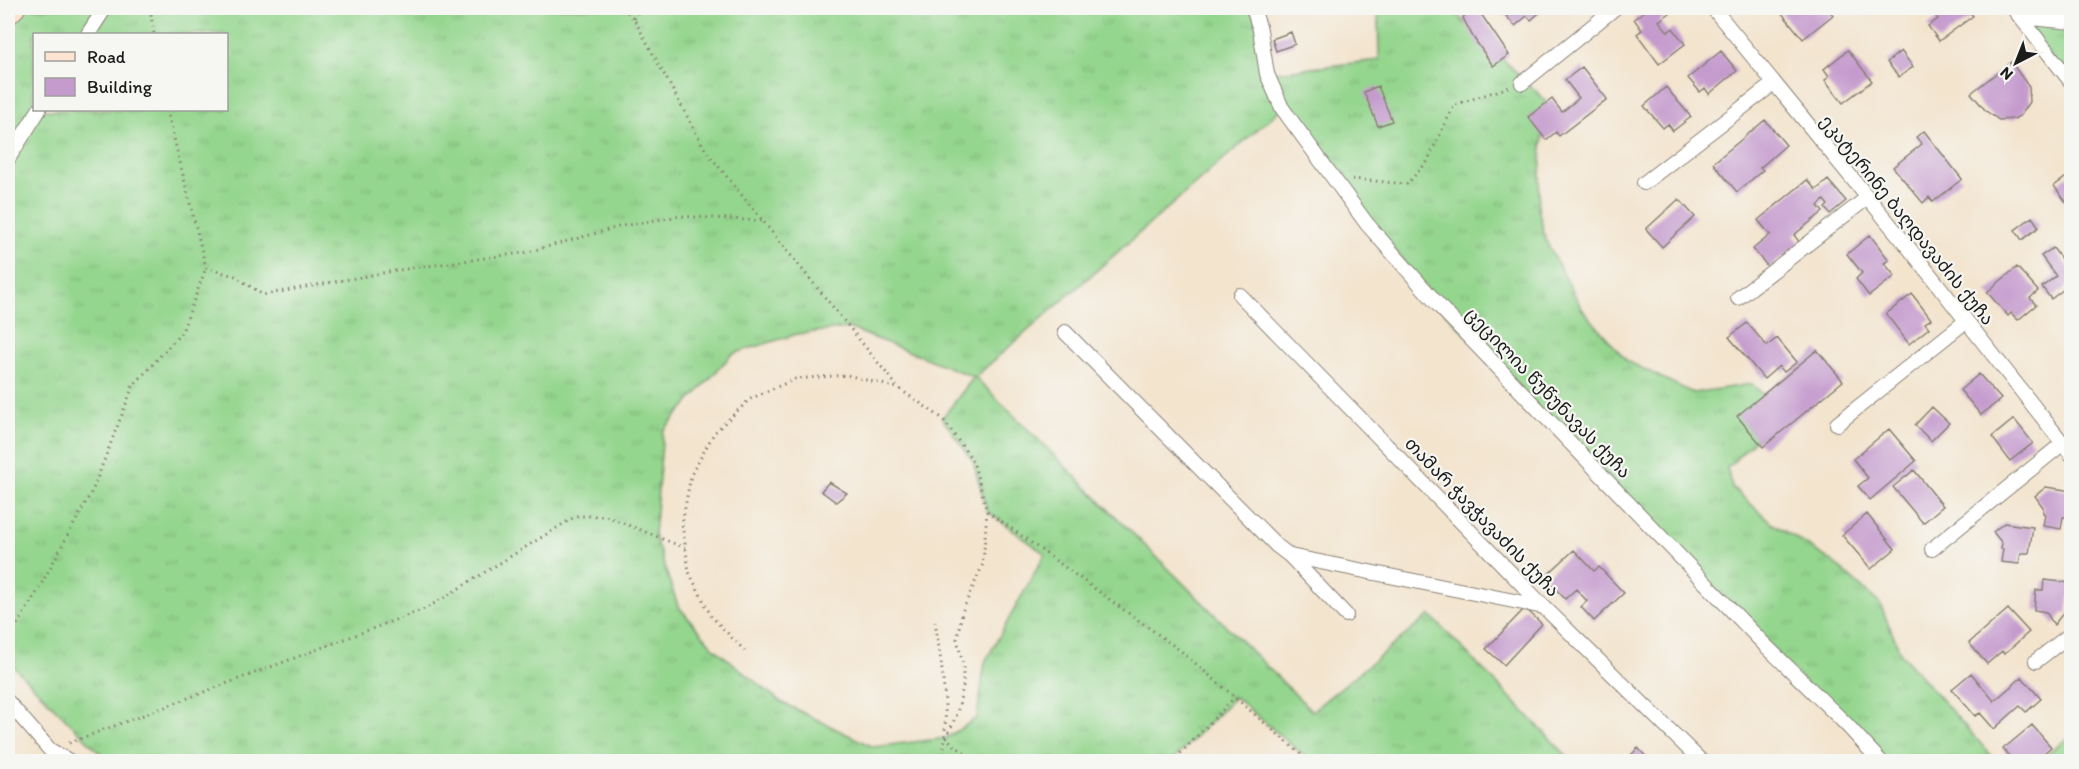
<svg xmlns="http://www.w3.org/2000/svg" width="2079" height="769" font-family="Itim,'Noto Sans Georgian',sans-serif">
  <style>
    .grass { fill: url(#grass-tufts); stroke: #587955; stroke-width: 1.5; fill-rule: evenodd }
    .building { fill: #c59bce }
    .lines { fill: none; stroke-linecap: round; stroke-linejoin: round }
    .street-casing { stroke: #888075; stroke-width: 16 }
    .secondary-casing { stroke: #888075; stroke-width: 22 }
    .path { stroke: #888075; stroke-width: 3; stroke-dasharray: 1.5 4.5; stroke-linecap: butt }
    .street { stroke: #fff; stroke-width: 14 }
    .secondary { stroke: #fde4d1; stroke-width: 20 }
    .labels { text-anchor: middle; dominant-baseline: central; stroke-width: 4.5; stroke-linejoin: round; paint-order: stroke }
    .street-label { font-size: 18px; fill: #1c1c1c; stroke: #f6f6f2 }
  </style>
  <defs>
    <pattern id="grass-tufts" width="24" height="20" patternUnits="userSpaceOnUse" patternTransform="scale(1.5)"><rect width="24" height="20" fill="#94d68e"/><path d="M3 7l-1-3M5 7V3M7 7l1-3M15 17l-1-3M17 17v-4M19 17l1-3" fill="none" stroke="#7fb77a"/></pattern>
  </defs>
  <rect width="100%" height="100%" fill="#f6f6f2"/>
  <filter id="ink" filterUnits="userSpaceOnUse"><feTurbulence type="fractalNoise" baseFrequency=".0167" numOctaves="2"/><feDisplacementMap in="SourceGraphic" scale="12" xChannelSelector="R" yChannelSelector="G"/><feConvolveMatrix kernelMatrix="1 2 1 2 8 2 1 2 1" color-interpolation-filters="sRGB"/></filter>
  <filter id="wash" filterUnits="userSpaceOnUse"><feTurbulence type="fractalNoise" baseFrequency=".008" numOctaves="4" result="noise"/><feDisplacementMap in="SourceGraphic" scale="24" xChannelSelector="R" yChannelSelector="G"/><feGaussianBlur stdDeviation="1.35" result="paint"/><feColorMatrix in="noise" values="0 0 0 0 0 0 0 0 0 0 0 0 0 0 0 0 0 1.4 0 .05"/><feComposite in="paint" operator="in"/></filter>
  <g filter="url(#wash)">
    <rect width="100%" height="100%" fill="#f3e4ce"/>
    <path class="grass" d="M15,8H1253L1268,73L1379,60L1378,8H1450L1545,100L1538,208L1546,241L1582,309L1627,361L1693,393L1752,384L1775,405L1767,428L1727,468L1732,487L1773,524L1832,561L1880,604L1901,654L1996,761H1881L1441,308L1282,108L975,377L1312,711L1430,615L1572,761H1310L1235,697L1172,761H108L8,661V159L15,147L8,140V15ZM34,34H226V110H34ZM849,328L974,377L942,418L973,461L987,511L1045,554L985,662L977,718L946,738L873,747L781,702L715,649L678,606L654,535L663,431L732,354L797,334Z
      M2013,8H2071V83Z
      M2071,735V761H2039Z"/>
    <g id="blocks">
      <path class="building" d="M1469,8H1477L1509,55L1493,66L1473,37L1463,18Z
        M1504,8H1545L1531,20L1527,16L1515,26L1501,10Z
        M1649,8H1672L1674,10L1659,21L1668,32L1673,28L1685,44L1659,64L1637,34L1642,30L1634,19Z
        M1784,8H1827L1833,15L1803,39L1780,11Z
        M1929,8H1966L1973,16L1939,41L1928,26L1938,19Z
        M1291,32L1295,44L1276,51L1272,39Z
        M1848,50L1872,81L1843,103L1825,80L1829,76L1824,69Z
        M1721,51L1737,71L1709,94L1705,88L1700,92L1688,78Z
        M1901,51L1913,67L1899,77L1887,62Z
        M2011,62L2029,87L2030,102L2021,115L2014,119L1999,120L1986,111L1971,93Z
        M1582,67L1607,99L1559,136L1556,132L1546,140L1528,117L1552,99L1562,112L1579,98L1565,80Z
        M1378,86L1392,121L1378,126L1364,92Z
        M1666,87L1691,117L1673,131L1668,124L1663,128L1644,106Z
        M1765,120L1786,145L1760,168L1763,170L1737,192L1713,163Z
        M1924,131L1962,179L1933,202L1929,197L1923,203L1893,167L1922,144L1916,137Z
        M2072,173V210L2054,186Z
        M1807,180L1816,190L1828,180L1846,201L1830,214L1825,208L1828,205L1824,200L1818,206L1823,212L1794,235L1800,243L1769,268L1753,249L1770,235L1758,220Z
        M1679,199L1695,217L1662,247L1646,229Z
        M2032,217L2039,227L2022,240L2015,230Z
        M1870,235L1889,260L1884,263L1895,276L1869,296L1856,279L1862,273L1847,254Z
        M2053,248L2072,273V283L2051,299L2042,287L2056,276L2041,256Z
        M2017,267L2038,291L2030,298L2036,305L2018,320L2011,313L2008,316L1987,292Z
        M1912,294L1931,319L1925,323L1929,328L1909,344L1886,314Z
        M1747,323L1767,346L1777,338L1797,362L1784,372L1779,366L1764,379L1729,337Z
        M1817,350L1843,381L1763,447L1737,416Z
        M1979,374L2001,399L1981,415L1960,390Z
        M1932,407L1949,423L1931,441L1915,425Z
        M2014,419L2033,443L2010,461L1992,437Z
        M1889,429L1916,461L1870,500L1858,486L1868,478L1853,459Z
        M1914,470L1943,506L1923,523L1893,487Z
        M829,482L847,493L836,502L821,491Z
        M2046,487L2072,491L2071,517H2063L2061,529L2043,526L2045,514L2043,513V507L2035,496Z
        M1867,514L1895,549L1871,569L1842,535Z
        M2004,523L2033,527L2029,553H2021L2019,564L2001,562L2003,549H2001L2002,543L1993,532Z
        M1574,550L1594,571L1599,567L1624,593L1594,621L1581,607L1587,601L1576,589L1565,599L1545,577Z
        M2044,580L2071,583L2067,614L2063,613L2054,625L2046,612L2034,610L2036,590H2043Z
        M1525,608L1542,624L1504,665L1486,649Z
        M2008,609L2029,632L2004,654L2002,651L1987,664L1969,643Z
        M1971,673L1994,701L2022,677L2041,699L2026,712L2020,706L1994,729L1980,713L1975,716L1952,689Z
        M2032,725L2051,747L2034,762H2014L2003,749Z
        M1638,748L1651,762H1624Z"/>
    </g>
  </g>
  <g filter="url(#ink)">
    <use href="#blocks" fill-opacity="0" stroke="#888075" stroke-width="1.5"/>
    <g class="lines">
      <g class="street-casing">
        <path id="street" d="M1253,8L1260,30L1267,74L1282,108L1367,224L1441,308L1535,406L1763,643L1846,724L1881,762
          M1713,8L1909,248L2072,455
          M2013,8L2072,83
          M2021,17L2072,22
          M88,34L105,8
          M1522,83L1615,8
          M8,159L39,110
          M1644,183L1773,84
          M1240,295L1544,607L1702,762
          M1738,298L1867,198
          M1065,332L1277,546L1290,556L1544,607
          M1837,424L1966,321
          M1932,549L2062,444
          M1290,556L1346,615
          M2036,661L2072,633
          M8,702L50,750L71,762"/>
      </g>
      <g class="secondary-casing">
        <path id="secondary" d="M8,15L15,8"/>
      </g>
      <path class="path" d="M150,8L154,34
        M623,8L634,19L706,151L897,386
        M634,19L640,8
        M167,110L206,268L235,276L263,295L399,270L528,252L622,226L679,216L762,221
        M1352,179L1407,184L1427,162L1454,105L1509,87
        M987,511L1181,651L1310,762
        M935,621C942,668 950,714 942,762
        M8,640L37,592L93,489L133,386L182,332L206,268
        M745,651L711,616L689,572L682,524L691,475L714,433L750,399L795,379L847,375L898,388L942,418L973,461L987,511L983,564L962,612L957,639L963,664V686L957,714L946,738L975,762
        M69,743L427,608L576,516H606L685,548
        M1172,762L1235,697"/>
      <use href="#street" class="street"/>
      <use href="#secondary" class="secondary"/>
    </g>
  </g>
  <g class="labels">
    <g class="street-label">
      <text transform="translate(1907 220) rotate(51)">ეკატერინე ბაღდავაძის ქუჩა</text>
      <text transform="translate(1548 393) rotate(46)">ცეცილია წუწუნავას ქუჩა</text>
      <text transform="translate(1482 517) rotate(46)">თამარ ჭავჭავაძის ქუჩა</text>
    </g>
  </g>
  <rect width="2079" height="769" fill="none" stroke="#f6f6f2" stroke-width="30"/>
  <rect x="33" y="33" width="195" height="78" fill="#f6f6f2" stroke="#9f9f9c" stroke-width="1.5"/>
  <rect x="45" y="52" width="30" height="9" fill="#fde4d1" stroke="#9f9f9c" stroke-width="1.5"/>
  <text x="87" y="63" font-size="18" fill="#1c1c1c">Road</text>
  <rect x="45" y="78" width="30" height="18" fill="#c59bce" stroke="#9f9f9c" stroke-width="1.5"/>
  <text x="87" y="93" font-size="18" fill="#1c1c1c">Building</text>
  <g transform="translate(2016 63) rotate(222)" stroke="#f6f6f2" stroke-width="4.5" paint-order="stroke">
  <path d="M0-4.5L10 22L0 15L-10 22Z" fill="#1c1c1c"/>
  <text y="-9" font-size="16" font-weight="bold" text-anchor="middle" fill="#1c1c1c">N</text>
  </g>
</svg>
